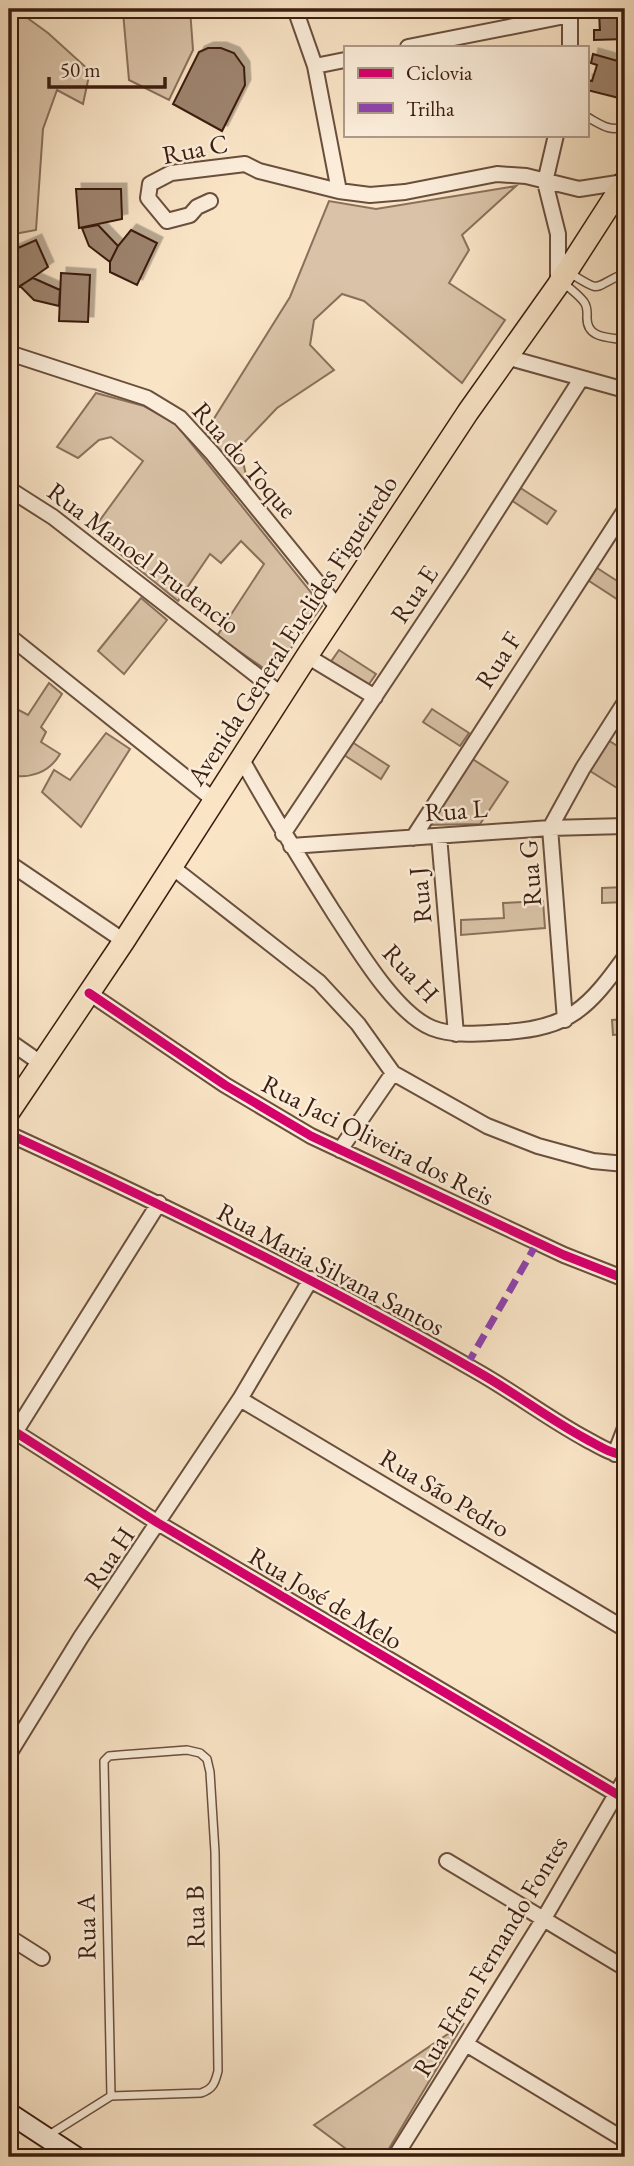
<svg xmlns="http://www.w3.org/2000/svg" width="634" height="2166" font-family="'EB Garamond',serif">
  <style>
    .green { fill: #d9c2a7; stroke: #8a705b; stroke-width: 2 }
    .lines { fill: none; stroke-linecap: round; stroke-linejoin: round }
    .canal { stroke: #b8a088; stroke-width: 16 }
    .building { fill: #9e846e; stroke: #3b1d0f; stroke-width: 2; filter: url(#shadow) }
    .lane-casing { stroke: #6a4f3d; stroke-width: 10 }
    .street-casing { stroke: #6a4f3d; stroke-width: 18 }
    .secondary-casing { stroke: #3b1d0f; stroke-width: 23 }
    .primary-casing { stroke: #3b1d0f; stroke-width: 24 }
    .lane { stroke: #fbedda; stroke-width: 7 }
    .street { stroke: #fbedda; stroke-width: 14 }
    .secondary { stroke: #fbedda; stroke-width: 19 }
    .primary { stroke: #f9e4c6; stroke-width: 21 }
    .quiet { stroke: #8e44ad; stroke-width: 7; stroke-dasharray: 14 7; stroke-linecap: butt }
    .cycleway-casing { stroke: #fbedda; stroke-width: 13 }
    .cycleway { stroke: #d6006c; stroke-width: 9 }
    .labels { text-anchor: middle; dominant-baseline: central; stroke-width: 5; stroke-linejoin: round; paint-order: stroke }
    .street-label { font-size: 26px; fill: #3b1d0f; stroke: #fbedda }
  </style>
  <defs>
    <filter id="shadow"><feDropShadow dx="5.5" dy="-5.5" stdDeviation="0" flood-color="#0004"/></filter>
  </defs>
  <rect width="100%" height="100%" fill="#f9e4c6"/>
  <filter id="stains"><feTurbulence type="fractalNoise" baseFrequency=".00286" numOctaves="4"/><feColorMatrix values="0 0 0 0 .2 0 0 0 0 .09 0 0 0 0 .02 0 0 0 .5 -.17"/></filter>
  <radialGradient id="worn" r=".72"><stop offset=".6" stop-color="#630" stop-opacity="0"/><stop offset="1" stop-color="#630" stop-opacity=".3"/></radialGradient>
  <path class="green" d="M9,9H15L48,33L90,71L83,104L57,90L43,129L36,230L9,235Z
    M190,9L193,50L169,100L129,80L123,12Z
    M516,186L462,235L469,250L449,283L505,320L462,383L364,301L342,294L314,320L310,345L334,370L277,408L240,447L248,485L205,433L290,297L329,201L376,209Z
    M96,393L144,406L175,423L322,606L272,674L217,636L264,564L241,541L221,563L210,554L178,601L92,531L143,461L111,437L99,440L78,458L57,447Z
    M519,487L556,511L547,524L511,500Z
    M594,566L625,586V599L623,603L586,579Z
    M141,598L167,620L124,674L98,651Z
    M339,650L376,674L367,687L330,663Z
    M49,683L62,694L41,727L46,732L41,742L60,754C49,773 30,779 9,775V711L11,706L28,715Z
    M432,709L469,733L460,746L423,722Z
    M106,733L130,749L81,827L42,792L54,770L70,780Z
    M608,740L625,751V793L590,771Z
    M352,742L389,766L381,779L344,755Z
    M471,758L508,782L480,824L425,825Z
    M625,887V902L602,903V888Z
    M543,901L545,928L461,935V920L504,918L503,903Z
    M625,1019V1034L613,1035L612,1020Z
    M464,2023L384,2157H357L314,2125Z"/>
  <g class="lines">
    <path class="canal" d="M9,2154L15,2157"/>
  </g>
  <path class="building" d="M593,9H625V39L594,40V30H600L599,13H593Z
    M208,48H221L234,53L244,67L245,85L222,131L173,104L199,52Z
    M593,54L625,63V75L619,98L587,90V80L592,81L597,65L591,63Z
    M76,189H121L122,219L79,228Z
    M98,225L118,246L110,262L89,246L82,228Z
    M131,230L157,243L137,285L110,272V262L118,246Z
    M36,240L48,267L12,292L9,285V252Z
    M61,273L90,275L88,322L59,321Z
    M33,278L60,290L59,306L34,300L20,286Z"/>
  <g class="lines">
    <g class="lane-casing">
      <path id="lane" d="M587,117C600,124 611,133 625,126
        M568,272C604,294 590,288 625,273
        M564,283C570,289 579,295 584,302C588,307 587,313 587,318C587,339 609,337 625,340
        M49,2135L111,2096L201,2093C213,2089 215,2083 218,2071L215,1852L210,1772L207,1759L200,1753L187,1750L120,1755L109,1756L104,1761L111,2096"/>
    </g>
    <g class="street-casing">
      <path id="street" d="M295,9L315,66L339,191
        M408,47L570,15
        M570,47V9
        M315,66L345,60
        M556,135L545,182L558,234V281
        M210,201L197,207L190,215L167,221L148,198L150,184L171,173L245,164L259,171L339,191L370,195L405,192L497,174L526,176L579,189L624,182
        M9,353L147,398L180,418L213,454L339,609
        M506,357L625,390
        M9,489L53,517L282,695
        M9,636L214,800
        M307,656L375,697
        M241,758C271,812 301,861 334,913C356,946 395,1013 432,1028C455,1037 482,1033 506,1032C570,1028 589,1007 625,957
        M283,834L459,570L581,379
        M439,836L456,1034
        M413,838L625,510
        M291,846L550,828L625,826
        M9,863L124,941
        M172,867L319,982L358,1024L393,1073L487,1126L538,1146L593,1161L625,1164
        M89,993L225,1085L311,1136L564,1255L625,1279
        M565,1020L550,828L583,768L625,702
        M9,1041L42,1064
        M9,1134C168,1207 326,1284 478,1372C515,1393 549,1419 586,1439C599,1446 611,1454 625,1455
        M340,1150L393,1073
        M240,1399L625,1629
        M9,1428L158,1523L625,1799
        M9,1442L159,1203
        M615,1454L625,1428
        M9,1754L81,1637L240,1399L311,1279
        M447,1861L625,1968
        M9,1937L42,1958
        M466,2044L625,2140
        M395,2157L543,1920L625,1779"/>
    </g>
    <g class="secondary-casing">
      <path id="secondary" d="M9,2113L76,2157"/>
    </g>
    <g class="primary-casing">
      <path id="primary" d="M9,1112L124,941L307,656L468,412L558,285L625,181"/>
    </g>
    <use href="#lane" class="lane"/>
    <use href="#street" class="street"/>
    <use href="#secondary" class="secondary"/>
    <use href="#primary" class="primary"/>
    <path class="quiet" d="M467,1365L537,1243"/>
    <g class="cycleway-casing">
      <path id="cycleway" d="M89,993L225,1085L311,1136L564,1255L625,1279
        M9,1134C168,1207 326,1284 478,1372C515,1393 549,1419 586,1439C599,1446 611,1454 625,1455
        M9,1428L158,1523L625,1799"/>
    </g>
    <use href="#cycleway" class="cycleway"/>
  </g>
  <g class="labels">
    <g class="street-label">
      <text transform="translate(195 149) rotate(-11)">Rua C</text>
      <text transform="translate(245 460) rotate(49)">Rua do Toque</text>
      <text transform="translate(144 558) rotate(37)">Rua Manoel Prudencio</text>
      <text transform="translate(414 594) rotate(-56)">Rua E</text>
      <text transform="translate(292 630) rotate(-57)">Avenida General Euclides Figueiredo</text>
      <text transform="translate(498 660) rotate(-57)">Rua F</text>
      <text transform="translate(456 810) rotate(-4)">Rua L</text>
      <text transform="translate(530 873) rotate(-94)">Rua G</text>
      <text transform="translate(420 895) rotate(-95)">Rua J</text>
      <text transform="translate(411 973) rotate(47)">Rua H</text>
      <text transform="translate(378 1140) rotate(27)">Rua Jaci Oliveira dos Reis</text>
      <text transform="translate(331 1269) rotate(28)">Rua Maria Silvana Santos</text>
      <text transform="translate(445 1493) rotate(31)">Rua São Pedro</text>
      <text transform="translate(109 1558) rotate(-56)">Rua H</text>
      <text transform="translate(326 1598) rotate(31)">Rua José de Melo</text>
      <text transform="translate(195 1917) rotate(-91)">Rua B</text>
      <text transform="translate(86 1927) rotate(-91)">Rua A</text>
      <text transform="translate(490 1956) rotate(-59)">Rua Efren Fernando Fontes</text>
    </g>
  </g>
  <rect width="634" height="2166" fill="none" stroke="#f9e4c6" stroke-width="35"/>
  <rect x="10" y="10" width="613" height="2145" fill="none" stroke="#3b1d0f" stroke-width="3.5"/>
  <rect x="18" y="18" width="599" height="2131" fill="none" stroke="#3b1d0f" stroke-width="2"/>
  <rect x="344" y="46" width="245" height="91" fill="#fbedda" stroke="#ae9a89" stroke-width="2"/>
  <rect x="358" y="68" width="35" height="10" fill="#d6006c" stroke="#ae9a89" stroke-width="2"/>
  <text x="406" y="80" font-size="21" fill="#3b1d0f">Ciclovia</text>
  <rect x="358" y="103" width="35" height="10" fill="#8e44ad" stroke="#ae9a89" stroke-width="2"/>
  <text x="406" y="116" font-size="21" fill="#3b1d0f">Trilha</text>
  <path d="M49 77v10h116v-10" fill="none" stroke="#3b1d0f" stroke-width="3.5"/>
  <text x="60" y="77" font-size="21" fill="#3b1d0f" stroke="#fbedda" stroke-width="5" paint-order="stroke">50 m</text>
  <rect width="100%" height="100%" filter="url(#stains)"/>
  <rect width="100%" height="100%" fill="url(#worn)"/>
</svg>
